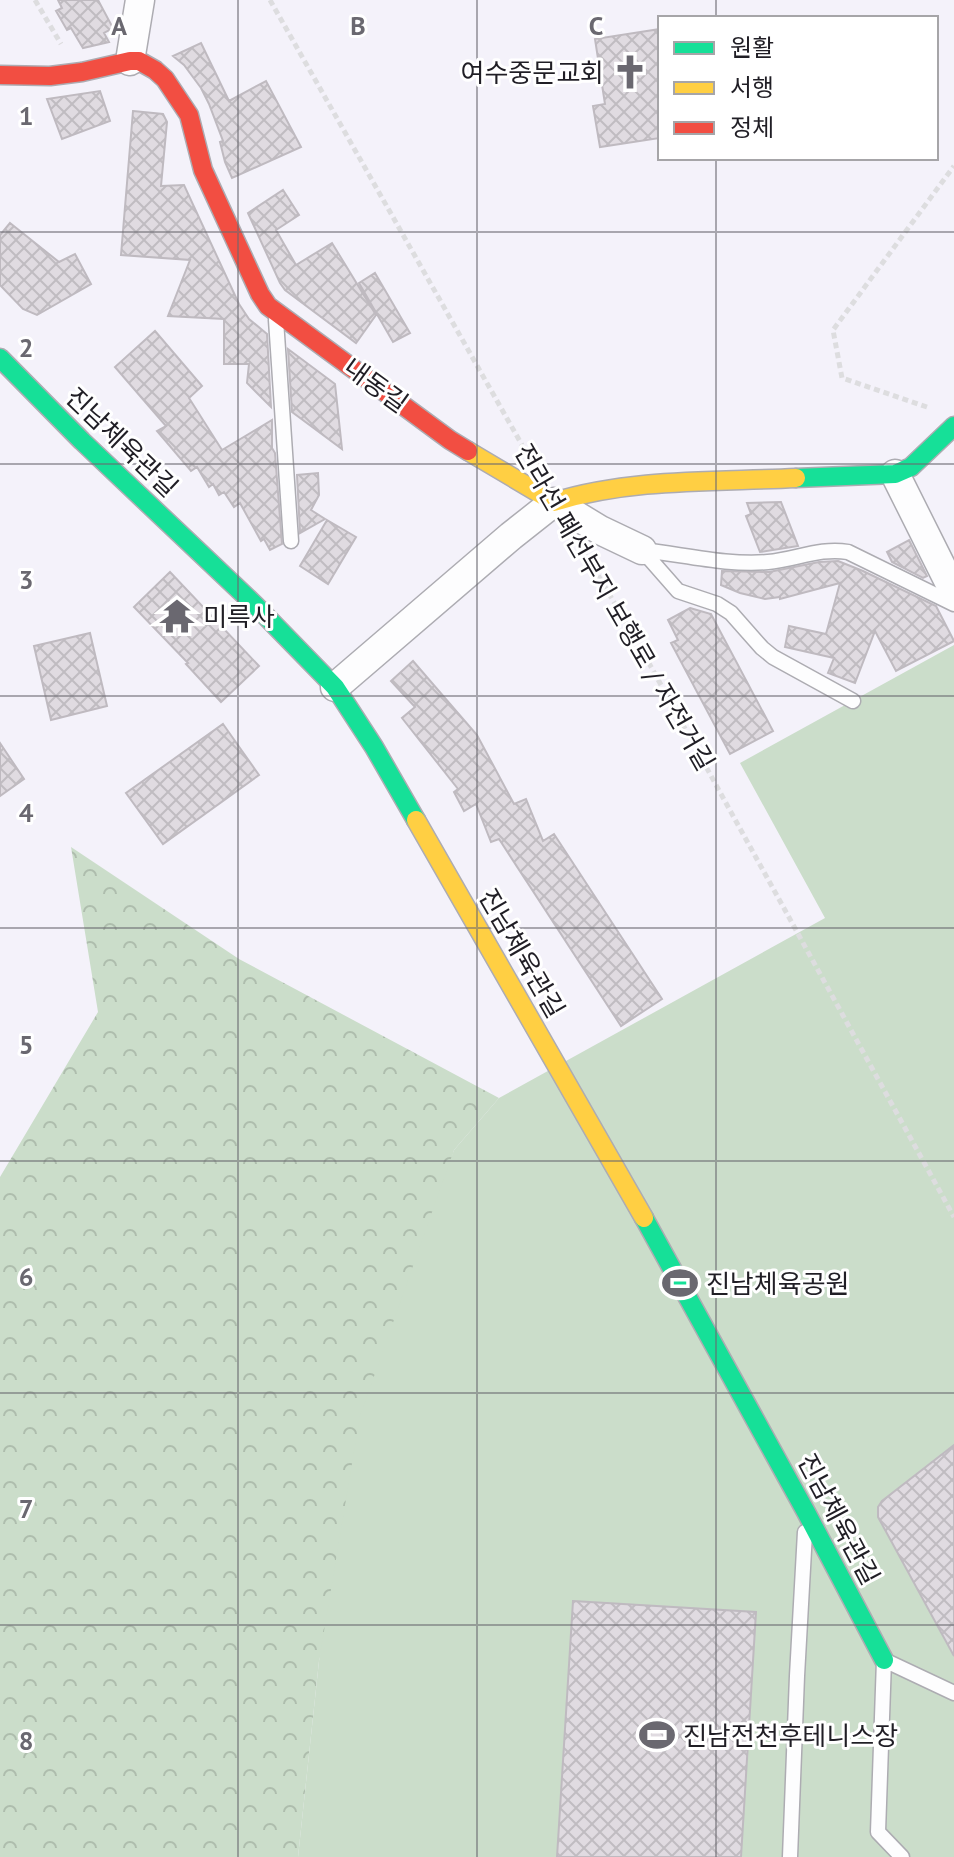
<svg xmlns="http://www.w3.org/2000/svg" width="954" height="1857" font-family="'PT Sans','Noto Sans KR',sans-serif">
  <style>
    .forest { fill: url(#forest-crowns) }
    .garden { fill: #cbddca }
    .building { fill: url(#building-cross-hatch); stroke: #bfbac0; stroke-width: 2 }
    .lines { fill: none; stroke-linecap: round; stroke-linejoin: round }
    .lane-casing { stroke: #adacb2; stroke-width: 17 }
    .street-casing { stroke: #adacb2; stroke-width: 31 }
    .fast-casing { stroke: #adacb2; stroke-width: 21 }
    .slow-casing { stroke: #adacb2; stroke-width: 21 }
    .jam-casing { stroke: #adacb2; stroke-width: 21 }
    .path { stroke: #dddddf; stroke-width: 5; stroke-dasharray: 6 4; stroke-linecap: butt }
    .lane { stroke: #fdfdfe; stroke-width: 14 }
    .street { stroke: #fdfdfe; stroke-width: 28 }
    .fast { stroke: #16e098; stroke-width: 18 }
    .slow { stroke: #ffcf43; stroke-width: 18 }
    .jam { stroke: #f24e42; stroke-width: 18 }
    .grid { fill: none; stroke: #6a6870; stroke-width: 2; stroke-opacity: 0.55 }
    .labels { text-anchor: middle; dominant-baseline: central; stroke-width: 6; stroke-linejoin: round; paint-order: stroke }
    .poi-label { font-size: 26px; fill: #201e25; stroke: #fff; text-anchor: start }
    .street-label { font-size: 26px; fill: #201e25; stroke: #fff }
    .grid-label { font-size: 26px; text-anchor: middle; font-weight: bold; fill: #6a6870; stroke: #fff; stroke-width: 6; stroke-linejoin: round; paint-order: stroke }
  </style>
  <defs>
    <pattern id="forest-crowns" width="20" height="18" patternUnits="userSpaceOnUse" patternTransform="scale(2)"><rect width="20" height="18" fill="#cbddca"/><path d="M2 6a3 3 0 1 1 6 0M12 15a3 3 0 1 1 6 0" fill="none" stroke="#aebdad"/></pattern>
    <pattern id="building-cross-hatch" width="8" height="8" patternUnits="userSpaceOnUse" patternTransform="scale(2)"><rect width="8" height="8" fill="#e0dbe1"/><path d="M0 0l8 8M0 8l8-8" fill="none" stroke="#c0bcc1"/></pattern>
  </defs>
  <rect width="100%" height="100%" fill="#f4f2fa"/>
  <path class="forest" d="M71,847L239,959L499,1098L454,1150L319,1661L298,1857H0V1177L98,1012Z"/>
  <path class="garden" d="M954,645V1857H298L319,1661L360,1416L454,1150L499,1098L825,918L740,763Z"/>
  <path class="building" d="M58,0H98L113,28L104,33L109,42L83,48L71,28L67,30L56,11L62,8Z
    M660,29V138L600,147L593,106L605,104L595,39Z
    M201,43L229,101L266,81L301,147L232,178L225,162L220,142L223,141L209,104L201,88L184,65L173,56Z
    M100,91L110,121L62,139L47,99Z
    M133,111L163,114L167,122L161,186L184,185L239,304L249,319L267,334L271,407L247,383L249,364H224V319L168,316L190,260L121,255Z
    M283,190L299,215L276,230L296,265L332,243L376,315L356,343L285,290L280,283L248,213Z
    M10,223L59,262L75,254L91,284L37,315L23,309L0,285V235Z
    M375,273L410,333L393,342L359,283Z
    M155,331L202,386L189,398L222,450L272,420V448L275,453L282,544L270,550L264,539L261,541L240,503L234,507L224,492L219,495L213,484L209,487L197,467L191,471L157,431L166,426L115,367Z
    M288,349L335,384L342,449L292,412Z
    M318,473L319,495L311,510L325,519L300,533L297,475Z
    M781,502L798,546L760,552L746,516L751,514L747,503Z
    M327,520L356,537L328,584L300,566Z
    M909,540L927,576L923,578L892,562L887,552Z
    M838,561L863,571L936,606L954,641L896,671L875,631L855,683L828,673L834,658L785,647L789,626L826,634L840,583L780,599V597L765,599L740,593L721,585L722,571L769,572L819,562Z
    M170,572L259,666L221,702L186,664L188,663L134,607Z
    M690,608L711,614L773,731L730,754L671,643L678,640L668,620Z
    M90,633L107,706L51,720L34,646Z
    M413,661L477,735L514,804L526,799L543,841L554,834L662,999L621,1026L499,839L491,842L476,804L464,811L454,792L458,789L402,718L415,707L391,681Z
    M223,724L259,775L163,844L126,793Z
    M0,743L24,779L0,796Z
    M954,1445V1656L878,1517V1507L882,1501Z
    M573,1601L756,1612L741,1857H557Z"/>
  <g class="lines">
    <g class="lane-casing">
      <path id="lane" d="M276,320L291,541
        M642,550C681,554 729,566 768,562C795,560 820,547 848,552L954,604
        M642,550L678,591L717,604L731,613L762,648L773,657L853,701
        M790,1857L797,1676L805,1532
        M902,1857L878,1832L884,1660L954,1693"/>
    </g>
    <g class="street-casing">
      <path id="street" d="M130,61L140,0
        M895,474L954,592
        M335,687L511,536L554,502L600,530L642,550"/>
    </g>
    <g class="fast-casing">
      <path id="fast" d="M0,358L82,441L255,605L335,687L374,747L416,820
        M796,478L895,474L911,467L954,426
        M644,1218L806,1512L884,1660"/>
    </g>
    <g class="slow-casing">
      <path id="slow" d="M468,451L554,502C631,478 716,482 796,478
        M416,820L644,1218"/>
    </g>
    <g class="jam-casing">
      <path id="jam" d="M0,75L50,76L82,72L130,61H139L155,70L165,79L189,115L203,170L260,294L268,306L450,440L468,451"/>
    </g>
    <path class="path" d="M35,0L61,44
      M270,0L522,445
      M927,407L842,378L833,330L954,166
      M583,550L634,636L954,1217"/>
    <use href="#lane" class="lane"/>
    <use href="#street" class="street"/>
    <use href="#fast" class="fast"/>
    <use href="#slow" class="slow"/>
    <use href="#jam" class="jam"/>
  </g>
  <path class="grid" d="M238,0V1857M477,0V1857M716,0V18M716,158V1857M0,232H954M0,464H954M0,696H954M0,928H954M0,1161H954M0,1393H954M0,1625H954"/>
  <defs>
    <g id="church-bare" transform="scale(2.76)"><path d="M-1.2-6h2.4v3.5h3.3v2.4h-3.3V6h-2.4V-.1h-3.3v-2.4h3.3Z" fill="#6a6870" stroke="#fff" stroke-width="2.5" paint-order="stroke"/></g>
    <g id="temple-bare" transform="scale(2.76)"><path d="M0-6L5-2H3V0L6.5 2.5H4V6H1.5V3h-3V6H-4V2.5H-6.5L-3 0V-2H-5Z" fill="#6a6870" stroke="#fff" stroke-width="2.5" paint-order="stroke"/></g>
    <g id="stadium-bare" transform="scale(2.76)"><path d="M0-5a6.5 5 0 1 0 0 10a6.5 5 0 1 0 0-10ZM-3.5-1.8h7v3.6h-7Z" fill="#6a6870" stroke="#fff" stroke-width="2.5" paint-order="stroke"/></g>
  </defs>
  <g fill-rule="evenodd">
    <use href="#church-bare" x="630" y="72"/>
    <use href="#temple-bare" x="177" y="616"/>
    <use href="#stadium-bare" x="680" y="1283"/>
    <use href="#stadium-bare" x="657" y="1735"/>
  </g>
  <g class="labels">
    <g class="poi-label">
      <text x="604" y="72" text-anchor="end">여수중문교회</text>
      <text x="203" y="616">미륵사</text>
      <text x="706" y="1283">진남체육공원</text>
      <text x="683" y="1735">진남전천후테니스장</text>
    </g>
    <g class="street-label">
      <text transform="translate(376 385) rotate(36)">내동길</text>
      <text transform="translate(122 442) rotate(44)">진남체육관길</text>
      <text transform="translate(615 607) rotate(60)">전라선 폐선부지 보행로 / 자전거길</text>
      <text transform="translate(522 953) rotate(60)">진남체육관길</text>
      <text transform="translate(839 1519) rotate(62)">진남체육관길</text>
    </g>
  </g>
  <g class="grid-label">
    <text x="119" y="35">A</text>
    <text x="358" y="35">B</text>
    <text x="596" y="35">C</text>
    <text x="26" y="125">1</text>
    <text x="26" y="357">2</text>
    <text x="26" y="589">3</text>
    <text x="26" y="822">4</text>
    <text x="26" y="1054">5</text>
    <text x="26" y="1286">6</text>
    <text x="26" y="1518">7</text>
    <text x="26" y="1750">8</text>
  </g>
  <rect x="658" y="16" width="280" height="144" fill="#ffffff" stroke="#a6a5a8" stroke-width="2"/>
  <rect x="674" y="42" width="40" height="12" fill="#16e098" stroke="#a6a5a8" stroke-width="2"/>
  <text x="730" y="56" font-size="24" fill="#201e25">원활</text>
  <rect x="674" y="82" width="40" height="12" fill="#ffcf43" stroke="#a6a5a8" stroke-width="2"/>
  <text x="730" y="96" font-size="24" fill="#201e25">서행</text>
  <rect x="674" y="122" width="40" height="12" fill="#f24e42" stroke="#a6a5a8" stroke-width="2"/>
  <text x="730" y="136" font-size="24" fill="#201e25">정체</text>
</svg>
